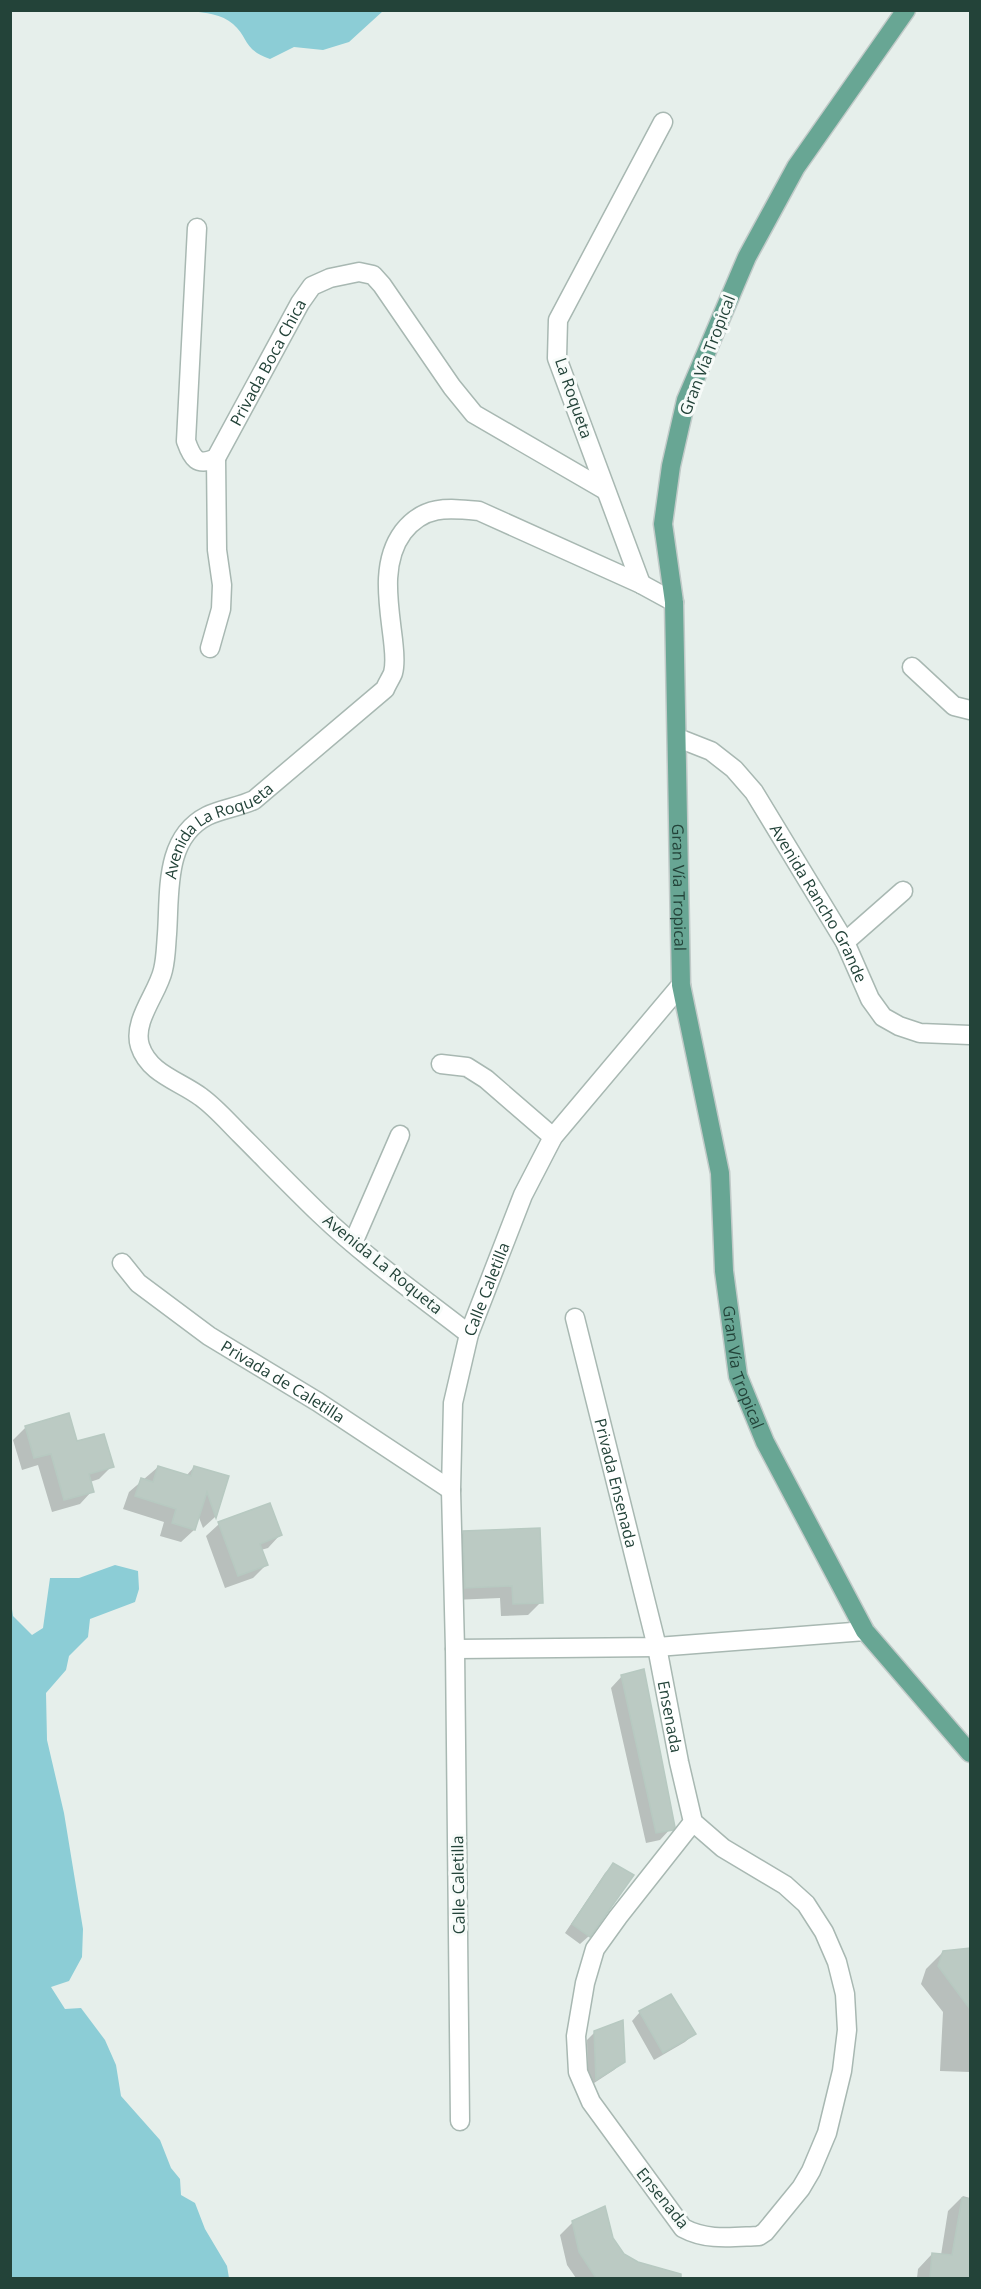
<svg xmlns="http://www.w3.org/2000/svg" width="981" height="2289" font-family="'Open Sans',sans-serif">
  <style>
    .water { fill: #8ccdd6 }
    .shadow { fill: #0003 }
    .building { fill: #bbcac3; stroke: #b7c9c1; stroke-width: 1.5 }
    .lines { fill: none; stroke-linecap: round; stroke-linejoin: round }
    .minor-casing { stroke: #a8b8b2; stroke-width: 21 }
    .primary-casing { stroke: #c1cac8; stroke-width: 21 }
    .minor { stroke: #fff; stroke-width: 18 }
    .primary { stroke: #68a694; stroke-width: 18 }
    .labels { text-anchor: middle; dominant-baseline: central; stroke-width: 6; stroke-linejoin: round; paint-order: stroke }
    .street-label { font-size: 16px; fill: #234339; stroke: #f7fbf9 }
  </style>
  <rect width="100%" height="100%" fill="#e6efeb"/>
  <path class="water" d="M192,11H383L349,42L323,50L294,47L270,59C243,50 249,38 233,24C222,14 205,13 192,11Z
    M115,1565L138,1571L139,1589L135,1602L90,1619L88,1637L69,1656L66,1670L46,1693L47,1740L64,1813L83,1929L82,1957L69,1981L51,1987L65,2009L81,2008L105,2040L116,2065L121,2096L160,2140L171,2168L180,2179L181,2195L195,2203L205,2229L227,2266L229,2278H11V1602L13,1616L32,1635L43,1628L50,1578H79Z"/>
  <path class="shadow" d="M26,1427L76,1443L112,1466L99,1479L90,1482L92,1491L80,1504L52,1512L38,1465L22,1470L13,1440Z
    M158,1467L186,1476L194,1467L227,1477L215,1517L203,1528L198,1515L194,1530L181,1542L160,1536L164,1522L123,1509L129,1492Z
    M219,1524L280,1535L268,1548L261,1550L266,1565L253,1578L225,1588L206,1536Z
    M464,1532L541,1602L528,1615L501,1616L500,1598L453,1600L451,1545Z
    M622,1676L673,1826L660,1840L646,1843L611,1688Z
    M613,1865L632,1876L589,1936L580,1944L565,1933L605,1873Z
    M970,1950V2072L940,2071L943,2012L921,1984L926,1969L943,1952Z
    M640,2012L694,2034L685,2042L654,2060L632,2021Z
    M595,2032L623,2062L614,2070L588,2087L587,2040Z
    M963,2196L970,2198V2278H917L918,2269L932,2254L941,2255L948,2211Z
    M573,2222L612,2239L623,2256L638,2263L659,2269L660,2278H576L567,2265L560,2235Z"/>
  <path class="building" d="M69,1413L77,1441L104,1434L114,1467L89,1474L94,1492L64,1500L51,1454L34,1458L25,1426Z
    M158,1466L191,1476L194,1466L229,1476L216,1518L207,1492L195,1530L172,1523L176,1509L135,1496L141,1478L153,1482Z
    M270,1503L282,1535L260,1544L268,1565L238,1576L218,1522Z
    M540,1528L543,1603L513,1604L512,1586L465,1588L463,1531Z
    M644,1669L675,1827L673,1830L656,1833L621,1675Z
    M613,1863L634,1875L590,1937L572,1924Z
    M970,1948V2009L938,1966L943,1951Z
    M671,1994L696,2034L663,2053L639,2011Z
    M623,2020L625,2062L596,2080L594,2031Z
    M962,2198L970,2199V2278H930L932,2253L952,2255Z
    M605,2206L613,2238L624,2254L638,2262L681,2274V2278H596L579,2252L572,2221Z"/>
  <g class="lines">
    <g class="minor-casing">
      <g id="minor">
        <path id="s1" d="M197,228L186,441C192,458 197,467 216,458L300,303L312,286L330,278L359,272L373,275L382,285L452,387L474,414L605,490"/>
        <path d="M641,584L557,358L558,320L663,122"/>
        <path d="M210,648L221,609L222,585L217,550L216,458"/>
        <path d="M912,667L954,706L970,710"/>
        <path id="s2" d="M678,738L711,751L734,769L754,792L845,942L870,999L883,1017L899,1026L920,1033L970,1035"/>
        <path d="M845,942L903,891"/>
        <path d="M441,1064L467,1067L486,1079L553,1137"/>
        <path d="M353,1243L400,1135"/>
        <path id="s3" d="M122,1263L138,1283L209,1336L318,1402L451,1490"/>
        <path id="s4" d="M575,1318L657,1647L679,1762L693,1822L723,1848L785,1885L806,1904L824,1932L837,1962L845,1994L847,2030L842,2071L827,2133L811,2171L801,2188L765,2232L759,2236C732,2237 707,2241 683,2228L591,2102L578,2072L576,2036L585,1983L595,1949L618,1917L693,1822"/>
        <path id="s5" d="M469,1334C419,1295 366,1258 320,1214C293,1188 267,1161 240,1134C228,1122 215,1107 201,1097C180,1081 149,1074 140,1046C132,1021 158,993 163,970C166,958 166,945 167,934C170,892 164,838 207,816C221,809 239,807 254,800L385,689C387,684 391,678 393,673C396,662 394,651 393,640C389,605 380,563 403,532C424,505 448,508 479,511L641,584L674,602"/>
        <path d="M455,1649L657,1647L865,1631"/>
        <path id="s6" d="M460,2121L455,1649L451,1490L453,1403L469,1334L523,1195L553,1137L681,985"/>
      </g>
    </g>
    <g class="primary-casing">
      <g id="primary">
        <path id="s7" d="M906,10L796,167L747,257L686,400L671,466L663,524L674,602L681,985L720,1173L724,1271L738,1376L765,1442L865,1631L970,1753"/>
      </g>
    </g>
    <use href="#minor" class="minor"/>
    <use href="#primary" class="primary"/>
  </g>
  <g class="labels">
    <g class="street-label">
      <text transform="translate(707 355) rotate(-69)">Gran Vía Tropical</text>
      <text stroke="none"><textPath href="#s1" startOffset="364">Privada Boca Chica</textPath></text>
      <text transform="translate(574 398) rotate(71)">La Roqueta</text>
      <text stroke="none"><textPath href="#s5" startOffset="686">Avenida La Roqueta</textPath></text>
      <text stroke="none"><textPath href="#s7" startOffset="940">Gran Vía Tropical</textPath></text>
      <text stroke="none"><textPath href="#s2" startOffset="224">Avenida Rancho Grande</textPath></text>
      <text transform="translate(383 1264) rotate(39)">Avenida La Roqueta</text>
      <text stroke="none"><textPath href="#s6" startOffset="837">Calle Caletilla</textPath></text>
      <text stroke="none"><textPath href="#s7" startOffset="1426">Gran Vía Tropical</textPath></text>
      <text stroke="none"><textPath href="#s3" startOffset="201">Privada de Caletilla</textPath></text>
      <text stroke="none"><textPath href="#s4" startOffset="170">Privada Ensenada</textPath></text>
      <text stroke="none"><textPath href="#s4" startOffset="410">Ensenada</textPath></text>
      <text transform="translate(458 1885) rotate(-91)">Calle Caletilla</text>
      <text transform="translate(663 2198) rotate(51)">Ensenada</text>
    </g>
  </g>
  <rect width="981" height="2289" fill="none" stroke="#234339" stroke-width="24"/>
</svg>
